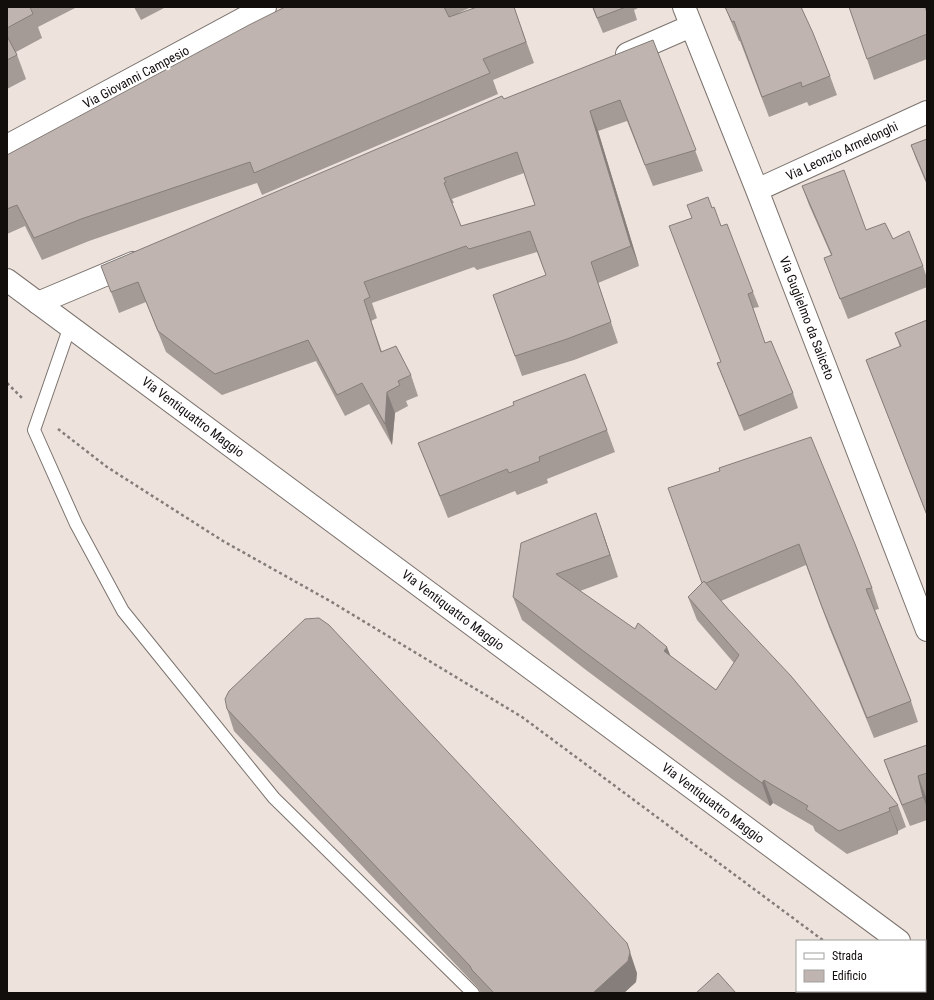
<svg xmlns="http://www.w3.org/2000/svg" width="934" height="1000" font-family="'Roboto Condensed',sans-serif">
  <style>
    .lines { fill: none; stroke-linecap: round; stroke-linejoin: round }
    .service-casing { stroke: #7c736e; stroke-width: 14 }
    .minor-casing { stroke: #7c736e; stroke-width: 24 }
    .secondary-casing { stroke: #7c736e; stroke-width: 24 }
    .path { stroke: #837c78; stroke-width: 2.5; stroke-dasharray: 3 3; stroke-linecap: butt }
    .service { stroke: #fff; stroke-width: 12 }
    .minor { stroke: #fff; stroke-width: 22 }
    .secondary { stroke: #fff; stroke-width: 22 }
    .wall { fill: #a49b96; fill-rule: evenodd }
    .shaded-wall { fill: #867e7a }
    .building { fill: #bfb4af; stroke: #867e7a; fill-rule: evenodd }
    .labels { text-anchor: middle; dominant-baseline: central; stroke-width: 4; stroke-linejoin: round; paint-order: stroke }
    .street-label { font-size: 13px; fill: #120e0c; stroke: #fff }
  </style>
  <rect width="100%" height="100%" fill="#ede2dc"/>
  <g class="lines">
    <g class="service-casing">
      <path id="service" d="M70,326L34,430L76,524L123,611L274,798L473,993"/>
    </g>
    <g class="minor-casing">
      <path id="minor" d="M684,7L757,190L927,630
        M627,54L691,26
        M7,146L265,7
        M757,190L927,112
        M38,303L133,263"/>
    </g>
    <g class="secondary-casing">
      <path id="secondary" d="M7,280L899,941
        M925,960L927,962"/>
    </g>
    <path class="path" d="M7,383L22,398
      M58,429L107,467L223,541L330,601L522,717L824,941
      M891,991L894,993"/>
    <use href="#service" class="service"/>
    <use href="#minor" class="minor"/>
    <use href="#secondary" class="secondary"/>
  </g>
  <path class="wall" d="M7,7H77L38,27L42,38L16,52L26,79L7,89Z
    M134,7H166L141,20Z
    M285,7H471L459,13L514,7L534,63L493,80L498,94L262,195L257,183L89,241L42,260L25,226L7,234V155Z
    M592,7H638V8L634,10L637,20L603,33Z
    M725,7H801L830,76L837,95L809,106L807,102L769,117L740,41H739Z
    M927,13V59L874,80L867,59Z
    M653,40L703,171L653,186L627,121L598,131L639,266L598,283L618,343L574,360L522,376L493,295L546,275L537,252L477,270L474,267L372,303L377,318L371,321L382,352L411,375L418,396L406,401L408,406L395,413L392,445L369,404L345,416L316,361L222,395L166,352L146,302L119,313L101,266L504,99ZM524,173L535,205L461,226L452,203H454L452,199Z
    M927,139V185L916,159L911,145Z
    M802,186L866,230L893,239L923,266L927,278V287L848,319L824,258L831,255L809,205Z
    M712,208L721,226L753,292L759,307L753,308L765,343L793,393L798,408L744,431L717,363L721,362L691,218Z
    M927,320V516L866,360L900,347L895,333Z
    M607,430L615,452L547,479L548,483L517,495L515,491L448,518L418,443Z
    M720,471L872,588L879,609L875,610L911,701L918,722L874,738L829,627L806,565L721,601L898,805L906,827L898,831V834L847,854L815,831L813,826L773,803L770,806L732,779L586,670L522,620L513,597L604,536L618,577L580,591L716,690L734,663L697,620L688,597L702,583Z
    M227,709L637,973L636,982L624,993H481L478,988L234,731Z
    M927,745V797H926L927,802V820L910,826L892,782L884,760Z"/>
  <path class="shaded-wall" d="M590,111L598,131L639,266L631,246Z
    M387,392L395,413L392,445L385,424Z
    M596,513L604,536L618,577L610,555Z
    M667,647L676,670L664,651Z
    M918,776L926,797L927,802V808L923,797Z
    M764,780L773,803L770,806L762,783Z
    M889,808L898,831V834L890,811Z
    M627,943L637,973L636,982L624,993H593Z"/>
  <path class="building" d="M7,7H30L33,14L7,28Z
    M285,7H444L449,17L477,7H514L526,42L483,59L490,73L254,173L250,162L81,219L34,238L17,205L7,209V155L249,25Z
    M593,7H626L597,18Z
    M725,7H801L813,33L830,76L802,87L801,82L762,97L734,21L732,22Z
    M849,7H925L927,13V34L867,59Z
    M7,36L17,55L7,60Z
    M653,40L696,150L645,165L620,100L590,111L631,246L591,262L611,322L567,339L515,356L493,295L546,275L530,231L469,249L466,246L364,282L370,297L364,300L381,352L396,346L411,375L398,381L400,385L387,392L385,424L362,383L337,395L308,340L215,374L158,331L138,282L111,292L101,266L502,96L504,99ZM517,152L535,205L461,226L444,183L446,182L444,178Z
    M927,139V183L911,145Z
    M844,170L866,230L885,223L893,239L909,231L923,266L840,299L824,258L832,255L802,186Z
    M708,197L712,208L714,207L721,226L727,224L753,292L748,294L765,343L771,341L793,393L739,416L717,363L721,362L669,226L692,218L687,205Z
    M927,320V515L866,360L901,346L895,333Z
    M585,374L607,430L539,457L540,461L509,473L507,469L440,496L418,443L514,405L513,402Z
    M811,437L855,544L872,588L866,589L911,701L867,718L822,607L799,544L706,583L704,581L702,583L668,488L720,471L719,468Z
    M596,513L610,555L556,574L635,629L638,623L667,647L664,651L716,690L739,655L688,597L704,581L729,610L791,676L898,805L889,808L890,811L839,831L806,809L808,806L764,780L762,783L724,756L578,647L513,597L521,543Z
    M319,618L329,625L627,943L630,952L628,961L593,993H494L472,970L470,966L227,709L225,699L229,691L305,619Z
    M927,745V773L918,776L923,797L902,805L884,760Z
    M718,973L736,993H696Z"/>
  <g class="labels">
    <g class="street-label">
      <text transform="translate(136 77) rotate(-28)">Via Giovanni Campesio</text>
      <text transform="translate(842 151) rotate(-25)">Via Leonzio Armelonghi</text>
      <text transform="translate(807 318) rotate(69)">Via Guglielmo da Saliceto</text>
      <text transform="translate(193 417) rotate(37)">Via Ventiquattro Maggio</text>
      <text transform="translate(453 610) rotate(37)">Via Ventiquattro Maggio</text>
      <text transform="translate(713 803) rotate(37)">Via Ventiquattro Maggio</text>
    </g>
  </g>
  <rect width="934" height="1000" fill="none" stroke="#120e0c" stroke-width="16"/>
  <rect x="796" y="940" width="130" height="52" fill="#ffffff" stroke="#a09f9e"/>
  <rect x="804" y="953" width="20" height="6" fill="#ffffff" stroke="#a09f9e"/>
  <text x="832" y="960" font-size="12" fill="#120e0c">Strada</text>
  <rect x="804" y="970" width="20" height="12" fill="#bfb4af" stroke="#a09f9e"/>
  <text x="832" y="980" font-size="12" fill="#120e0c">Edificio</text>
</svg>
